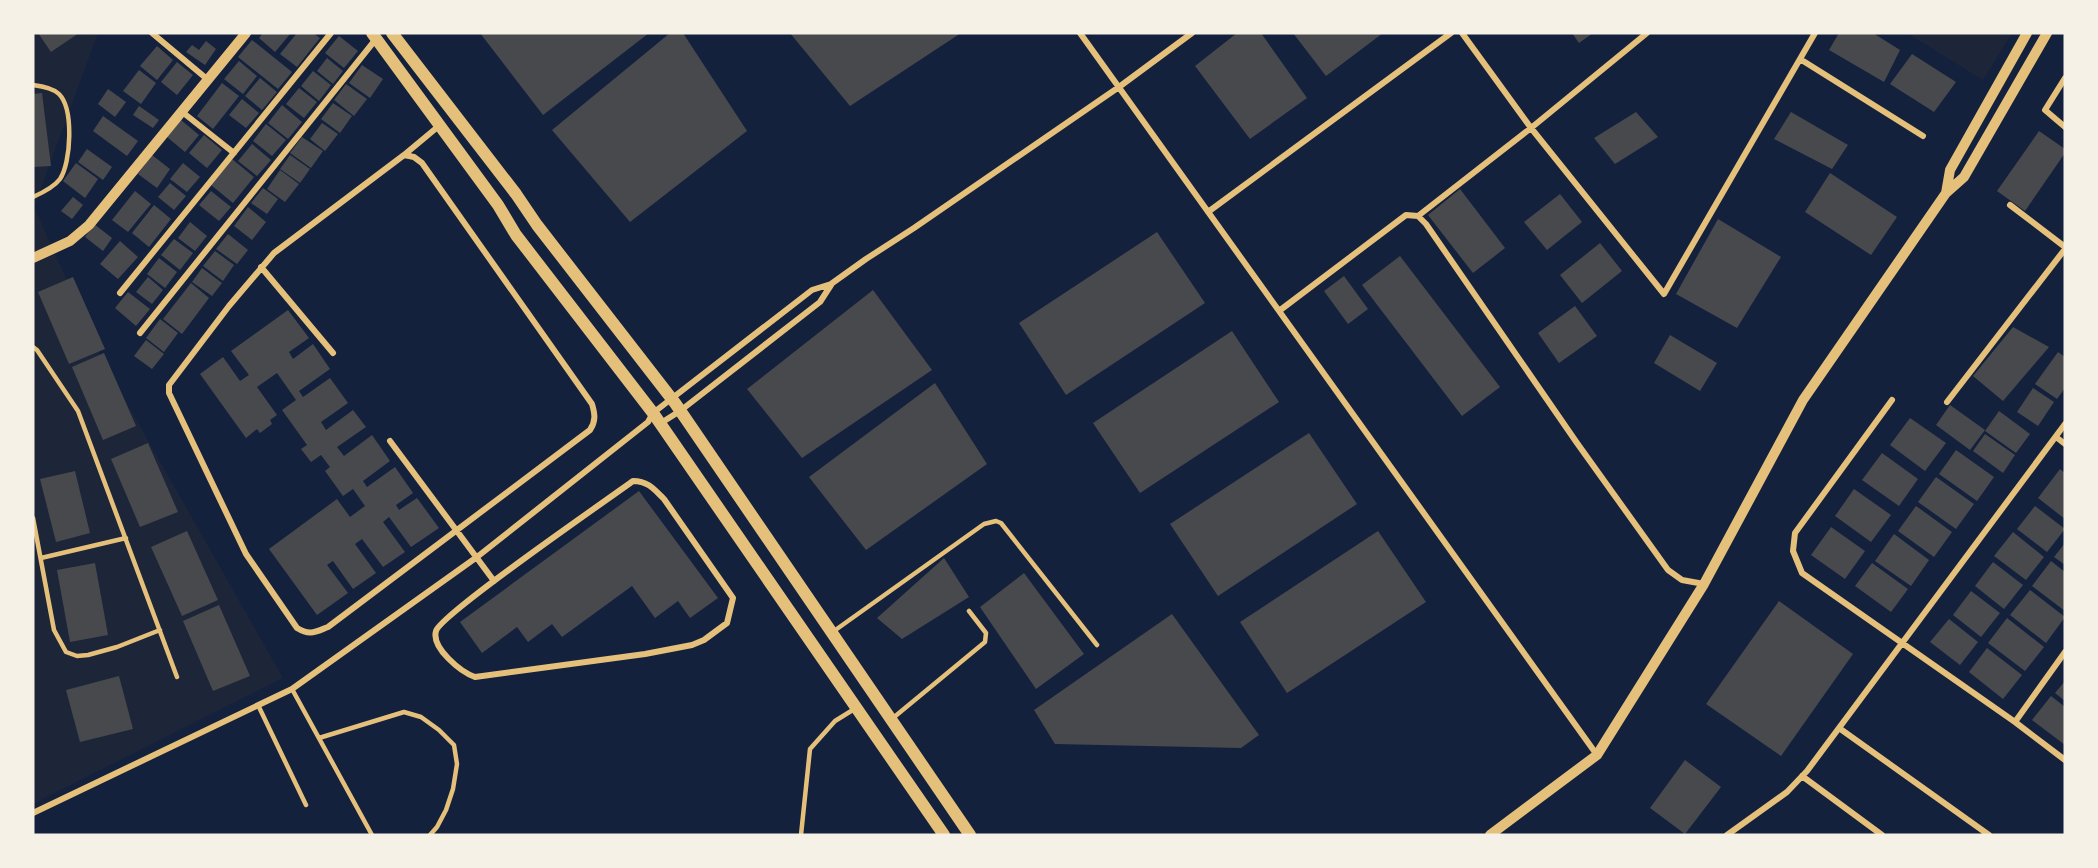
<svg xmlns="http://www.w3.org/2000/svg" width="2098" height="868" font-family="Bitter,serif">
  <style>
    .green { fill: #1d2539 }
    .building { fill: #48494c }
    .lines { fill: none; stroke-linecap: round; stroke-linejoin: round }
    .service { stroke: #e5c07b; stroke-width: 4.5 }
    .minor { stroke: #e5c07b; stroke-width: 6 }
    .tertiary { stroke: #e5c07b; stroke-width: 10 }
    .secondary { stroke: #e5c07b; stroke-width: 12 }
  </style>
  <rect width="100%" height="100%" fill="#14213d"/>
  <path class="green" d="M33,33H98L34,207L103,361L283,678L33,804Z
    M1907,33H2012L1983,80Z"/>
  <path class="building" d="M38,33H79L51,52Z
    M263,33H291L275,52L259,38Z
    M297,33H313L320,38L297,67L280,54Z
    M480,33H649L543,115Z
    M670,33H683L747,131L630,222L552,130Z
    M790,33H961L850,106Z
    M1237,33H1261L1307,98L1250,139L1195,66Z
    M1293,33H1383L1326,76Z
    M1572,33H1593L1579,43Z
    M1839,33H1873L1900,50L1884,82L1829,50Z
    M339,36L358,51L344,68L325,53Z
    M252,40L292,72L278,89L238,57Z
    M206,41L216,49L205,65L186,52L192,45L199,50Z
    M157,46L173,60L157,80L140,66Z
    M1912,54L1956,82L1934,112L1890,84Z
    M327,58L343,71L333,84L317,71Z
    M239,61L257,76L243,94L224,79Z
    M177,62L193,75L177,95L161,82Z
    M362,65L383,79L370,98L349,83Z
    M139,70L156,83L141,104L123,91Z
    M313,71L331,85L319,101L301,86Z
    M260,78L277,92L262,110L245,96Z
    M222,83L239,96L213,129L197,116Z
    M346,84L367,99L354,116L334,100Z
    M299,88L317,102L304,118L286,104Z
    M108,89L126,102L115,117L98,104Z
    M42,93L51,166L33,167V94Z
    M242,99L259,113L246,128L229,115Z
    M333,103L352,116L340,133L321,119Z
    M282,105L302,122L288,139L268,123Z
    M139,106L159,120L153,128L133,115Z
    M1636,112L1658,137L1615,164L1594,138Z
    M1791,112L1848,145L1832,169L1774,139Z
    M103,116L138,141L127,156L93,131Z
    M181,120L199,135L185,152L167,137Z
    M322,123L338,134L325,151L310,139Z
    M266,124L286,140L272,156L253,141Z
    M2039,131L2065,149V153L2025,211L1997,191Z
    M204,135L222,150L207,168L189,153Z
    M302,137L323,151L311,168L290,153Z
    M252,144L271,160L257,176L238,161Z
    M87,149L112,167L103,180L78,162Z
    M152,155L170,169L157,188L138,174Z
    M290,155L310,169L300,183L280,169Z
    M232,159L254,177L233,203L211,185Z
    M76,163L98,179L85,198L63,181Z
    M183,163L200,177L187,192L170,179Z
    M280,170L299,184L285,202L267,189Z
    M1830,173L1897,217L1871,255L1805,212Z
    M170,183L186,196L174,210L158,197Z
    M263,188L278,199L267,214L251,203Z
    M1460,189L1505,248L1473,273L1428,215Z
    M135,191L151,204L128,232L112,220Z
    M211,191L231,207L219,221L199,205Z
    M1560,194L1582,222L1547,250L1524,222Z
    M73,197L83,205L72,219L61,211Z
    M154,205L171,219L149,247L132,233Z
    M248,207L266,222L252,240L234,226Z
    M1718,219L1781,257L1737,328L1676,294Z
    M190,222L207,236L195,251L178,238Z
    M94,224L112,238L103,251L85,237Z
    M1157,232L1205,303L1066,395L1019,323Z
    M228,234L248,250L237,264L216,249Z
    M174,239L193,253L180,270L161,255Z
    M120,241L138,257L118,279L100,264Z
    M1600,243L1622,271L1582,303L1560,275Z
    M215,251L234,265L223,281L203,266Z
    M1400,256L1500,387L1462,416L1362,285Z
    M159,258L177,272L165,288L147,274Z
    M202,268L222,283L212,296L192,282Z
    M1344,276L1368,309L1348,324L1324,291Z
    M73,277L105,349L69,364L38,292Z
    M148,277L163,290L152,304L136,292Z
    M191,283L209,298L182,334L163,319Z
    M873,290L932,370L802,458L747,389Z
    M128,292L150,309L136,326L115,308Z
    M1575,306L1597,336L1559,363L1538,333Z
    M288,310L309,338L289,352L293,359L313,344L330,369L299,391L303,397L330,378L348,403L321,422L326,430L353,410L366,427L337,447L344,456L372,435L390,461L363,481L367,487L395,467L413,493L396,505L399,510L417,498L439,528L411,547L389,517L383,522L405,552L383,567L362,539L355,544L376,573L353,589L333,561L327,565L348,593L317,615L269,549L337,499L350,517L365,506L353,489L343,496L325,471L330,467L321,455L311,462L301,449L307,445L282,410L296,400L277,373L257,387L277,415L270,420L272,424L260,433L257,429L246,438L200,374L223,357L240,381L249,375L231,351Z
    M160,319L178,333L164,352L146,338Z
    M2013,327L2049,347L2003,401L1973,376Z
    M1232,331L1279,402L1140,493L1093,423Z
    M1670,335L1717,363L1700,391L1654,363Z
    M146,340L164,354L152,369L134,356Z
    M2058,352L2065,357V388L2057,399L2035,384Z
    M104,353L136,426L103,440L72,367Z
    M935,383L987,464L866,550L809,477Z
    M2033,388L2054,402L2038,426L2017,412Z
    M1950,405L1985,430L1970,450L1936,425Z
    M1999,411L2030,434L2016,453L1985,431Z
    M1910,418L1946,443L1925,471L1890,445Z
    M1309,433L1357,504L1218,596L1170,524Z
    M1985,434L2015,455L2003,473L1973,451Z
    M148,443L178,512L140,527L111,459Z
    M1956,450L1994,477L1977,501L1939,474Z
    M1882,453L1918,479L1899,506L1862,480Z
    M2060,469L2065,473V519L2038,498Z
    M75,471L90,533L56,542L40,479Z
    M1936,477L1974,504L1956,529L1918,502Z
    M1854,489L1891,515L1871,542L1835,516Z
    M639,491L718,598L690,618L678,601L655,618L632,586L562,637L552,624L528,642L517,627L482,653L460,622Z
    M1916,506L1952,532L1934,557L1898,531Z
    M2035,506L2065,529L2047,552L2017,529Z
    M1831,527L1865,551L1845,579L1811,555Z
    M187,531L218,600L182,616L151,547Z
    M1378,531L1426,602L1287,693L1240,622Z
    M2013,532L2044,557L2026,580L1994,556Z
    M1894,534L1929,560L1911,586L1875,561Z
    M2065,543V565L2054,557Z
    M944,558L969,597L902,639L877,618Z
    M2051,561L2065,572V611L2032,586Z
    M1993,562L2023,585L2004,609L1975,586Z
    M95,563L108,635L70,642L57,570Z
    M1872,563L1908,589L1891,612L1855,586Z
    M1024,573L1084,654L1036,689L980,607Z
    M2030,590L2065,617L2046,643L2010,615Z
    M1971,591L2000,613L1981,637L1953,615Z
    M1779,601L1853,654L1781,756L1706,704Z
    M219,605L250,676L213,691L183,621Z
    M1172,614L1259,735L1241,748L1055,744L1034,710Z
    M2007,618L2044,647L2025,671L1988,643Z
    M1949,619L1978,642L1960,665L1930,642Z
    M1987,648L2022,675L2003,699L1969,672Z
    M119,676L133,729L80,742L66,690Z
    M2065,681V701L2055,693Z
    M2051,696L2065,707V745L2032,720Z
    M1685,760L1721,787L1685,834L1650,808Z"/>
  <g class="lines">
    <path class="service" d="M33,85C41,86 53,88 59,94C74,109 71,163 60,179C54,187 42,193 33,197
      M33,347L37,350L78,411L177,677
      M33,518L54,630L66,652L77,656L88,655L117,647L160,630
      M41,558L126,538
      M834,631L984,524L996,521L1001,523L1097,645
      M292,689L372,835
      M258,705L306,805
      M893,718L985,642L986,633L969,611
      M319,738L404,712L421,717L439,730L454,745L457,764L453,789L446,810L437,827L430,835
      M801,835L810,749L835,721L856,708"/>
    <path class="minor" d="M152,33L207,79
      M1080,33L1597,755
      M1462,33L1531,128L1664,294L1815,33
      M1800,59L1923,136
      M2065,78L2045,110L2065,127
      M181,111L234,153
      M404,155L414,157L422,163L592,404C595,414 596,421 590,430L328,627C315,632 310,636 297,628L246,554L169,393V385L229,306L274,253Z
      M404,155L440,125
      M2010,205L2065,247
      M1208,212L1451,33
      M1418,216L1531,128L1647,33
      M261,267L333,353
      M120,293L331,33
      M1279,311L1406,215L1418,216L1426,224L1577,443L1668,570L1682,580L1704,584
      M140,333L376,39
      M1892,400L1795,533L1793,551L1802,573L2015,722L2065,760
      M1947,402L2065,249
      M661,423L680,411L820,302L831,285
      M2056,437L2065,444
      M390,441L494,581
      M633,481C648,481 654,489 664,499L733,598L727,623L704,640L692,645L645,654L475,677C461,672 431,648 436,631C441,614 607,500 633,481Z
      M2015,722L2065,652
      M1839,728L1989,835
      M1802,776L1882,835
      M33,813L292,689L477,557L648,422L653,413L812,290L831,284L866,259L914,228L1119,87L1192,33
      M1727,835L1787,792L1807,771L2065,424"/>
    <path class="tertiary" d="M1946,193L1950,170L2027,33
      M33,258L70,241L89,225L246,33
      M1490,835L1597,755L1704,584L1803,400L1946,193L1964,177L2047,33"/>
    <path class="secondary" d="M372,33L498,205L516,235L653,413L944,835
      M392,33L516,194L537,225L675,403L970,835"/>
  </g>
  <rect width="2098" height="868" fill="none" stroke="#f6f1e7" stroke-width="69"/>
</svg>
